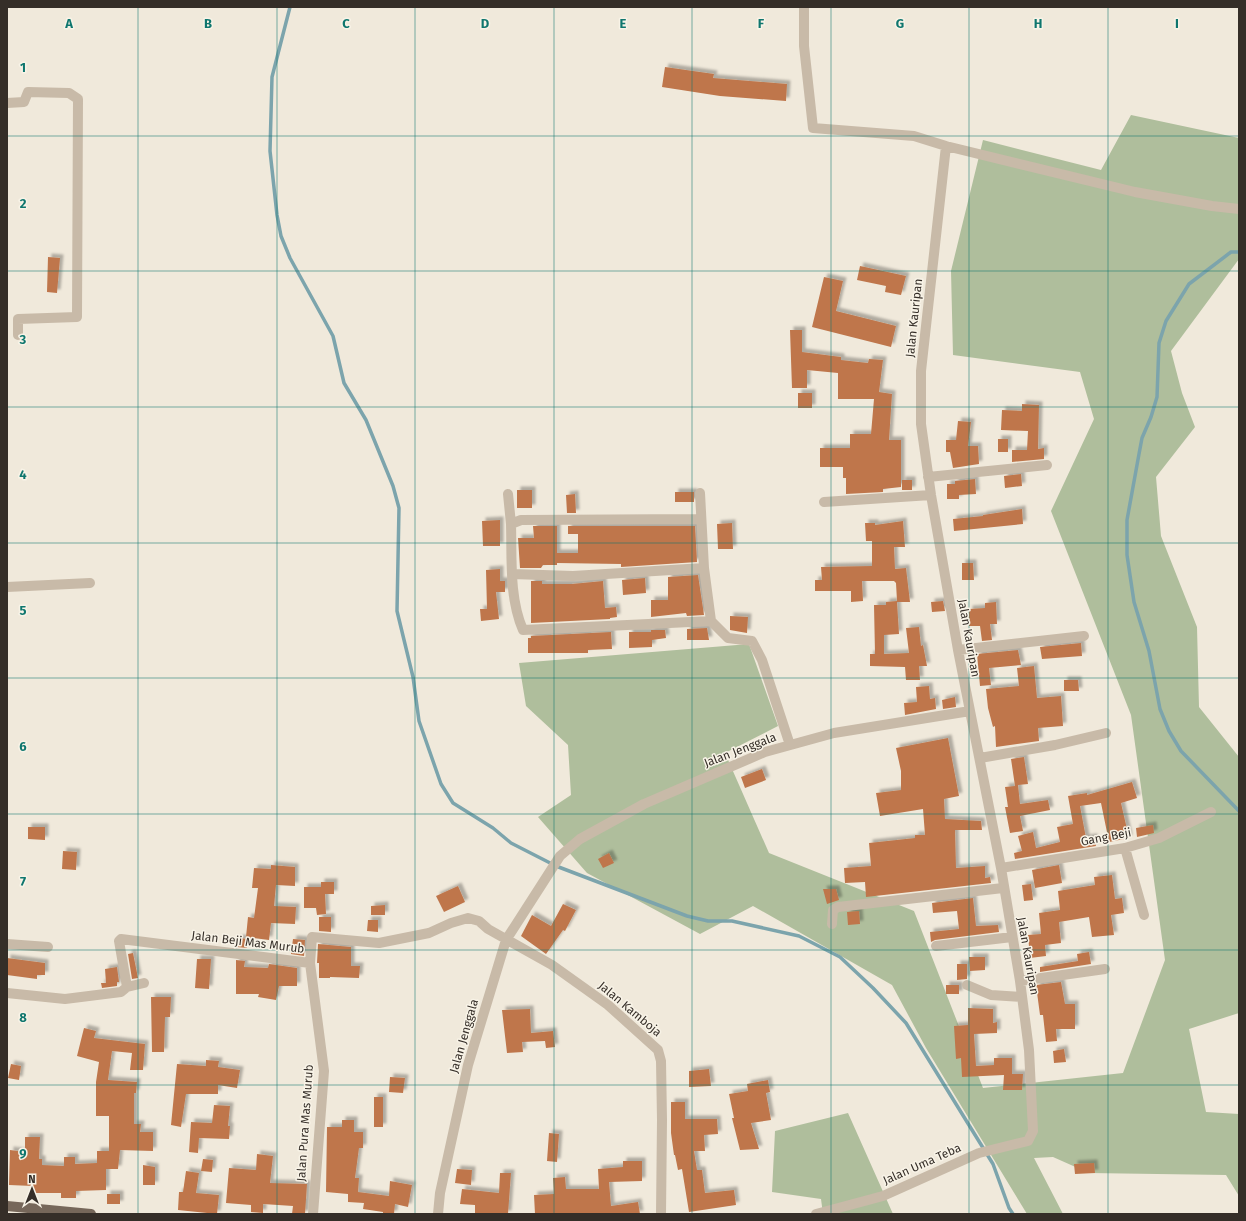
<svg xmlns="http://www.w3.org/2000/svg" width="1246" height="1221" font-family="'Fira Sans',sans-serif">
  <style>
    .green { fill: #afbe9c }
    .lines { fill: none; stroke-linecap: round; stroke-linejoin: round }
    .stream { stroke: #7ca4ac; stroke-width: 3.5 }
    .building { fill: #bf764b; filter: url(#shadow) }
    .minor { stroke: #c8baa8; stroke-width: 10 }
    .major { stroke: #76675a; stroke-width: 10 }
    .grid { fill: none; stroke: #0f766e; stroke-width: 1; stroke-opacity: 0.55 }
    .labels { text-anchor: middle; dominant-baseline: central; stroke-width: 3; stroke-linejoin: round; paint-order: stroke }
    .street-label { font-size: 12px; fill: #352e28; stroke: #f8f3e7 }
    .grid-label { font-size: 13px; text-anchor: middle; font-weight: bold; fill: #0f766e; stroke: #f8f3e7; stroke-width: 3; stroke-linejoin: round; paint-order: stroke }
  </style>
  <defs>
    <filter id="shadow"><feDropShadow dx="3.5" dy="-3.5" stdDeviation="1" flood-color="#0004"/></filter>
  </defs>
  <rect width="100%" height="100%" fill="#f0e9db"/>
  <path class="green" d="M1131,115L1239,138V259L1171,351L1182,393L1195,427L1156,477L1161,536L1197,627L1199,707L1239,757V1013L1189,1029L1206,1112L1239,1114V1196L1226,1175L1089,1173L1053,1157L1034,1158L1063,1214H1027L926,1048L892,985L753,906L700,934L587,873L538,817L571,795L568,745L526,706L519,663L749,644L778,726L725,753L769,853L914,911L983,1088L1123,1073L1165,960L1131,715L1051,511L1094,419L1080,372L953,355L951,271L983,140L1101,170Z
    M848,1113L893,1214H823L821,1199L772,1192L775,1131Z"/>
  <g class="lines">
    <path class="stream" d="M290,7L272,77L270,151L277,215L281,236L290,258L333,336L344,383L366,420L393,486L399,508L397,611L413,677L419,721L441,784L453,803L493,828L511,843L556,866L687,916L708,921H732L799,936L840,957L873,988L906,1023L993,1164L1009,1208L1013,1214
      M1239,252H1231L1189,284L1166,321L1159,343L1157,397L1151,417L1142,438L1139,454L1127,520V555L1134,602L1149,651L1160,709L1169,731L1181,751L1239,811"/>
  </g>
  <path class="building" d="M665,67L714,74L713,78L787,84L786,101L720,96L662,87Z
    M48,257L60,258L57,293L47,292Z
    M860,266L906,276L901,295L885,292L886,286L857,280Z
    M824,277L843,281L836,311L896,326L891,347L812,327Z
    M790,330H802V352L841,357V360L868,363L869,359L883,360L879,392L892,394L889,440H901V487L883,489V492L846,494V478H843V467H820V448H850V434H871L874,399H838V373L807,370V388H792Z
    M798,393H812V408H798Z
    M1022,404L1039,405L1038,449L1044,448V459L1012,462V450H1027L1028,431L1001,430L1002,410L1022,411Z
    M958,421L971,422L968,446H978L979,464L953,468L950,452H946V440H956Z
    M998,439H1008V452H998Z
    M1021,474L1022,486L1005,488L1004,476Z
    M975,479L976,494L959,495V499H947V484H955V481Z
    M902,480H912V490H902Z
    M517,490H532V508H517Z
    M675,492H694V502H675Z
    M575,494L576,513H567L566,495Z
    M1022,509L1023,524L954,531L953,519L983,516V515Z
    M500,520V546H483L482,521Z
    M903,521L905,547H894L895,569L906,568L910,602H897L899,634L884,635V654L909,653L906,628L919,627L921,646L923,645L927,666H919L920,680H906L905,667L870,666V654H875L874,605H886V602L897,601L896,583L894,581H862L863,601L851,602V591H815V580H822L821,567L872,566V541H866L865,523H875V525Z
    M732,523L733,549H718L717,524Z
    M533,526H557V553H578V534H568V526H695L697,562L621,567V564L557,563V565H543L541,568H520L518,538H534Z
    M962,563H973L974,580H962Z
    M500,569V581H505V592H496L499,619L481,621L480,609H487L486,570Z
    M698,575L704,615L687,616L686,613L651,617V600H668V577Z
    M645,578L646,593L623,595L622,580Z
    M531,581H542V584H572L603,581L605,608L616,607L617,617L610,618V619L531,623Z
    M943,601L945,611L932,612L931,602Z
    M996,602L997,624H990L992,640L982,641L980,626H969V609L985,608V603Z
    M730,616L748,617L747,633L730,630Z
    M707,628L709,640H687V629Z
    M651,630H665L666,638L652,640V647L629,648V632H651Z
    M611,632L612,649L588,650V653H528V638H531V636Z
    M1081,643L1082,656L1042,659L1040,647Z
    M1018,650L1021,665L989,668L991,685L980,686L977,654Z
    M1034,666L1037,698L1061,696L1063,726L1038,728L1039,741L996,747L995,726L993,727L988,708L986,689L1019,686L1017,668Z
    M1064,680H1078L1079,691H1064Z
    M929,686L930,699L935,698L936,709L905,715L904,703L917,702L916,687Z
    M955,697L956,707L943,709L942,700Z
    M948,738L959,796L944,799L945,819L981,821L982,830H955L956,868L985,866V878L990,877L991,883L866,897L865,882L845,883L844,868L871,866L869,843L915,838V835H925L923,809L880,816L876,793L901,790V771L896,748Z
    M1024,757L1028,784L1018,785L1020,804L1048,800L1050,810L1020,816L1023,831L1010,833L1005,807H1008L1005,787L1015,786L1011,759Z
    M762,769L766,780L745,788L741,777Z
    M1132,782L1137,798L1121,803L1129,838L1109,842L1101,803L1080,806L1086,838L1094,837L1096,846L1015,859L1014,853L1022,851L1018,836L1033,832L1036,848L1060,842L1057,827L1073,824L1068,796L1087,793V795Z
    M1153,825L1154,833L1137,837L1136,828Z
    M28,827H45V840L28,839Z
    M63,851L77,852L76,870L62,869Z
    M609,853L614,863L603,868L598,859Z
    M271,865L295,867V886L276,885L274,906L296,907L295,924L271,923L269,940L246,937L248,917L254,918L258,888H252L254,868L271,869Z
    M1059,865L1062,883L1035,888L1032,870Z
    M1112,875L1115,899L1122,898L1124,913L1111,915L1114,935L1092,937L1089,917L1059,922L1061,943L1045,945L1046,956L1030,958L1028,935L1041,934L1039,913L1060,910L1058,891L1095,885L1094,877Z
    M321,882H334V894H325L326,914L317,915L316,908H304V887H321Z
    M1031,884L1033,900L1024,901L1022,885Z
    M458,886L465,902L444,912L436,896Z
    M823,889H836L839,900L827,904Z
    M973,898L976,926L998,925L999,932L935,940L931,942L930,932L959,929L957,911L933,913L932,903Z
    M563,904L576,910L565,931L563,930L546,954L521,936L532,915L551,926Z
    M385,905V915H371V906Z
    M859,911L860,924L848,925L847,912Z
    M319,917H331V932L319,931Z
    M368,920H378V932L367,931Z
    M239,938L248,939L247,948L237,947Z
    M293,939L305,940L304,956L291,954Z
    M318,944L351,947V966H360L359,978L330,977V978H319V963H317Z
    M1089,952L1091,964L1040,972V967L1078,961L1077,954Z
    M133,953L138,978L132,979L128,954Z
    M969,957H985V970L970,971Z
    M7,958L45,963V975H37V979L7,975Z
    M197,959H211L209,989L195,988Z
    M236,960L245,961L244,967L268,968L269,964L297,968V986H279L276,1000L258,997L259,994H236Z
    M957,964H967V979L957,980Z
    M117,967L119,982H117V986L102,988L101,983H106L105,969Z
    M1061,982L1065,1004H1075V1029H1056L1057,1041L1046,1042L1043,1015H1040L1036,985Z
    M946,985H959V994H946Z
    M151,997H171L170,1017H165L164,1052H152Z
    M968,1008L993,1009V1023L997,1022V1033L974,1034L976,1066L994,1065V1058H1012V1074H1023L1022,1090H1003L1004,1075L962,1077L961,1058L956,1059L954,1026L968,1025Z
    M530,1009L531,1033L553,1031L555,1047L546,1048L545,1041L522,1042L523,1052L507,1053L502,1010Z
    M84,1028L96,1031L94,1038L145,1044L143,1070H130L132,1053L112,1051L108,1080L137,1082L136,1093H134V1124H141L140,1132H153V1151L120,1150L118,1169H106V1190L76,1191V1198H61V1193H33V1186L9,1185L10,1150L25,1152V1137H40L39,1159H42V1165L64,1166V1157H75V1164L97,1163V1151H109V1116H96V1082L99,1062L77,1056Z
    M1064,1049L1066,1062L1054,1063L1053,1051Z
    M206,1060L219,1061L218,1067L240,1070L237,1088L218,1085V1094H186L181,1127L171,1125L177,1064L206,1066Z
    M11,1064L21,1066L19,1080L8,1078Z
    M709,1069L711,1086L689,1087V1071Z
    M390,1077L405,1078L403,1093L389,1092Z
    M768,1080L770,1092L766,1093L771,1120L751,1123L759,1149L740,1150L732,1118H734L729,1094L748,1091L747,1084Z
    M374,1097H383V1127H374Z
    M671,1102H685V1119H717L718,1134L704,1135L705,1151H694L697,1170H702L705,1193L734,1190L736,1205L689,1212L682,1169L678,1170L675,1155H674L671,1133Z
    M214,1105L230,1106L228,1126H230L229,1139L199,1138L198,1153L189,1152L191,1122L212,1123Z
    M342,1120H354V1132H363V1148H359L355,1178H359L358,1192L389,1196L390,1181L412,1185L408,1207L395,1204L394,1214H383V1212L363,1209L364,1203L348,1202V1194L326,1192L327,1127H342Z
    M549,1133L559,1134L557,1162L547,1161Z
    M257,1154L273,1156L270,1183L307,1184L305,1214H292L293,1206L263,1204V1213L251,1212V1205L226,1203L229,1168L256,1170Z
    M203,1159L213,1160L212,1172L201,1171Z
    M623,1161H642V1181L609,1182L611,1206L638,1202L640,1214H535L534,1195L554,1194L553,1178L565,1177L566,1189H599L598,1169L623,1167Z
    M1094,1163L1095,1173L1075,1174L1074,1164Z
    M143,1165L155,1167V1185H143Z
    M457,1169L472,1170L471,1185L455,1183Z
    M186,1171L199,1173L196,1193L219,1195L217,1214L178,1210L179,1192H183Z
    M500,1173H511L508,1214H475V1205L460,1204L462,1189L499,1193Z
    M107,1194H120V1204H107Z"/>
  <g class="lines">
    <path class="minor" d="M804,7V46L813,128L914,136L946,146L1135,192L1212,206L1239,209
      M7,103L24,102L28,92L69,93L78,99L77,317L18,319V335
      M928,477L1047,465
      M700,493L704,568L711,621L728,638L752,641L762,660L790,745
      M508,494L511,524
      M824,502L931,495
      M700,519L521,520L511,524C512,558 509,598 523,630L711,621
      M512,574L573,576L704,568
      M7,587L90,583
      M958,650L1084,636
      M980,758L1055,745L1106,733
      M1125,848L1144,915
      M1001,868L1125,848L1159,838L1211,812
      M832,924L833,910L838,907L1003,888
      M7,944L48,947
      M936,946L1012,937
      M310,963L324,1071L313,1214
      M1020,981L1105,969
      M967,985L991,995L1022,997
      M127,987L119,941L121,939L310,963L312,937L379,943L429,933L451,923L468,918L479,921L488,929L552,965L608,1005L658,1050L661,1061L662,1120L661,1214
      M7,993L65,999L121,992L127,987L144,983
      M438,1214L440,1193L468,1065L506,940L560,856L580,839L644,804L765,752L834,733L970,711
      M816,1214L883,1196L979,1153L1028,1141L1033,1131L1029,1050L1020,981L1001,868L958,650L931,495L921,424V371L946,146"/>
    <path class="major" d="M7,1206L91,1214"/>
  </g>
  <path class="grid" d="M138,7V1214M277,7V1214M415,7V1214M554,7V1214M692,7V1214M831,7V1214M969,7V1214M1108,7V1214M7,136H1239M7,271H1239M7,407H1239M7,543H1239M7,678H1239M7,814H1239M7,950H1239M7,1085H1239"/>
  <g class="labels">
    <g class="street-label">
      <text transform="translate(914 318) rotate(-84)">Jalan Kauripan</text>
      <text transform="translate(969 638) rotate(80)">Jalan Kauripan</text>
      <text transform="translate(740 750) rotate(-21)">Jalan Jenggala</text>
      <text transform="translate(1106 837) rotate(-11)">Gang Beji</text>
      <text transform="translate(248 942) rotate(7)">Jalan Beji Mas Murub</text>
      <text transform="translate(1028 956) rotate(80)">Jalan Kauripan</text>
      <text transform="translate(630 1009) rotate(40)">Jalan Kamboja</text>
      <text transform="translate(464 1036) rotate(-74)">Jalan Jenggala</text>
      <text transform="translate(305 1123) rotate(-86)">Jalan Pura Mas Murub</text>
      <text transform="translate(922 1164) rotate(-24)">Jalan Uma Teba</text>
    </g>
  </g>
  <g class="grid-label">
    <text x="69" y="28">A</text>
    <text x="208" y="28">B</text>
    <text x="346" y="28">C</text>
    <text x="485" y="28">D</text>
    <text x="623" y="28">E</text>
    <text x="761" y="28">F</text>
    <text x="900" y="28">G</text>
    <text x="1038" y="28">H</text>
    <text x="1177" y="28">I</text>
    <text x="23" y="72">1</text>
    <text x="23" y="208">2</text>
    <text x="23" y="344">3</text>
    <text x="23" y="479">4</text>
    <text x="23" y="615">5</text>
    <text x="23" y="751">6</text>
    <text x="23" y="886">7</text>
    <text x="23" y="1022">8</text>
    <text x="23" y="1158">9</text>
  </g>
  <rect width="1246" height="1221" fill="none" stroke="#352e28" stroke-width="16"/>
  <g transform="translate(32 1189)" stroke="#f8f3e7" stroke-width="3" paint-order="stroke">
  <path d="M0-3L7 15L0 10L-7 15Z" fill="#352e28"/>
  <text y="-6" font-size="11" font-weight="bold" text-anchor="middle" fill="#352e28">N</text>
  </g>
</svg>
